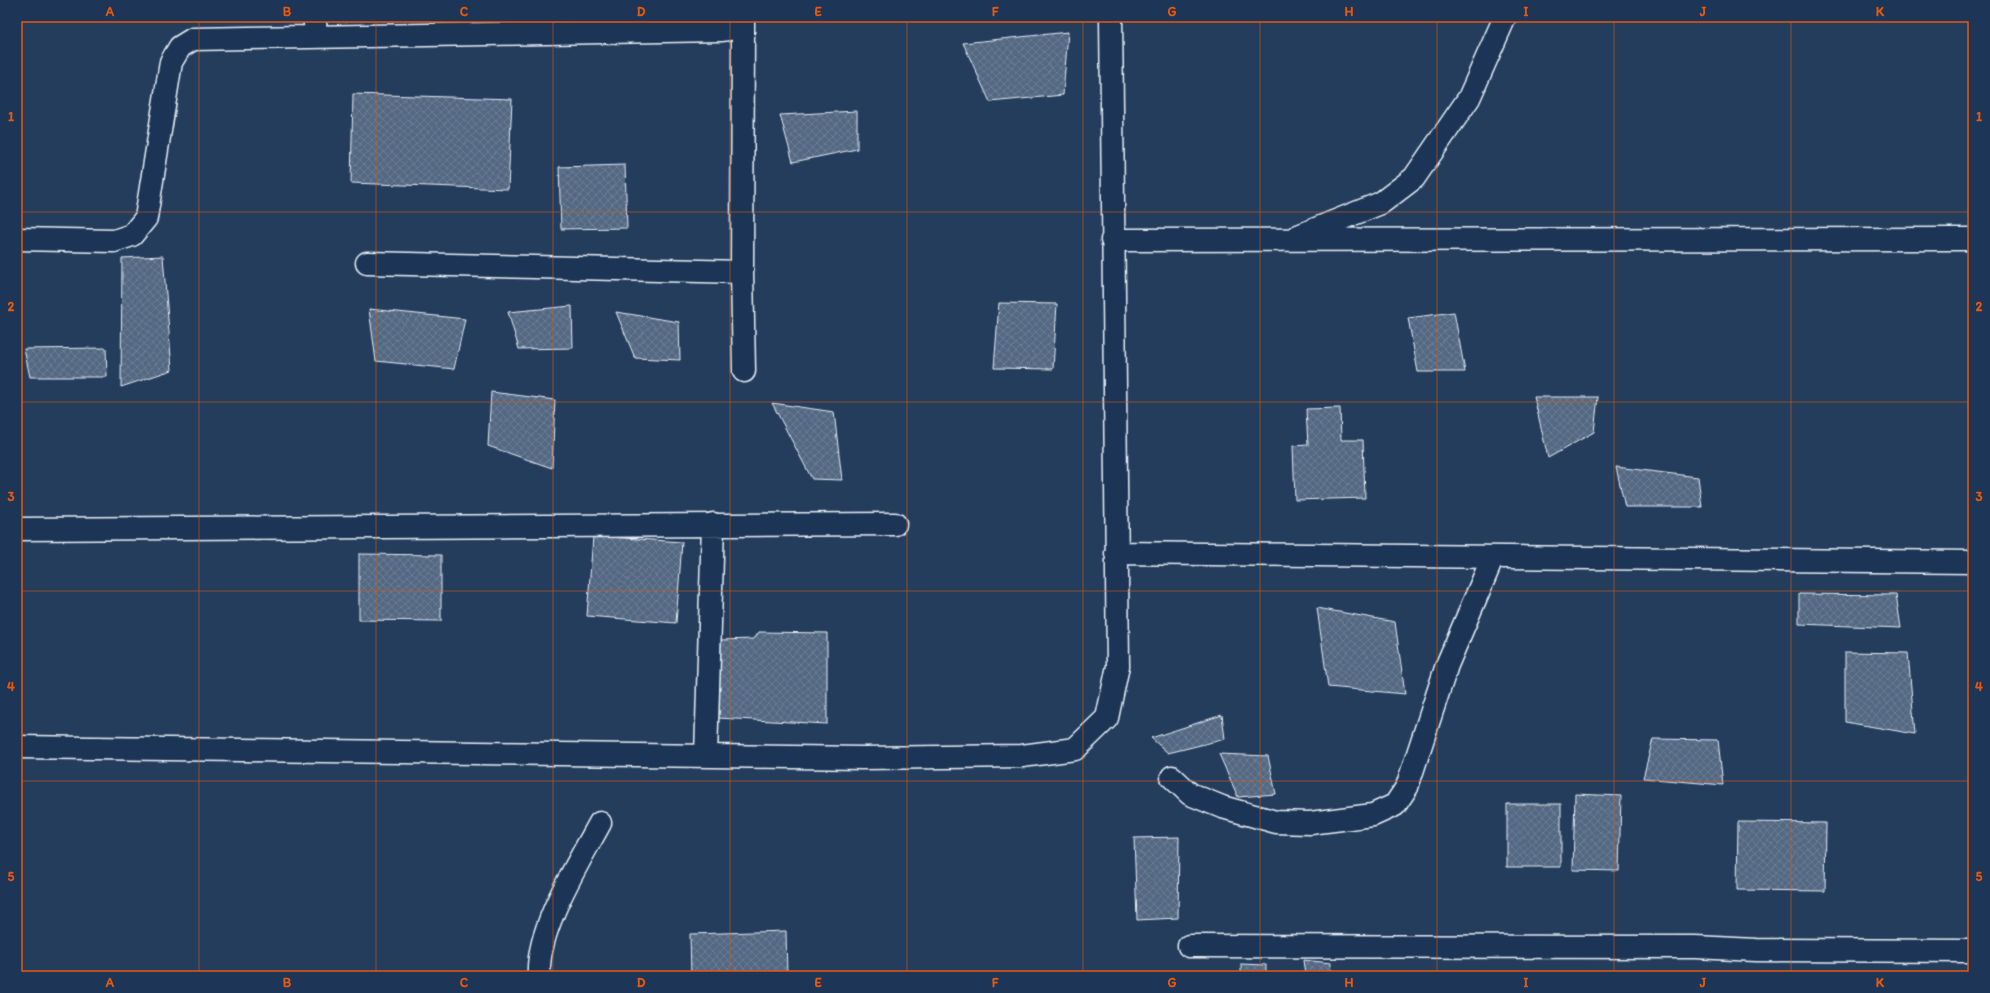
<svg xmlns="http://www.w3.org/2000/svg" width="1990" height="993" font-family="Itim,sans-serif">
  <style>
    .building { fill: url(#building-cross-hatch); stroke: #e8f1f8 }
    .lines { fill: none; stroke-linecap: round; stroke-linejoin: round }
    .minor-casing { stroke: #e8f1f8; stroke-width: 25 }
    .minor { stroke: #1d3557; stroke-width: 22 }
    .grid { fill: none; stroke: #e8590c; stroke-width: 1; stroke-opacity: 0.55 }
    .neatline { fill: none; stroke: #e8590c; stroke-width: 1.5 }
    .grid-label { font-size: 13px; text-anchor: middle; font-weight: bold; fill: #e8590c }
  </style>
  <defs>
    <pattern id="building-cross-hatch" width="8" height="8" patternUnits="userSpaceOnUse"><rect width="8" height="8" fill="#536782"/><path d="M0 0l8 8M0 8l8-8" fill="none" stroke="#6c7d94"/></pattern>
  </defs>
  <rect width="100%" height="100%" fill="#253d5d"/>
  <filter id="ink" filterUnits="userSpaceOnUse"><feTurbulence type="fractalNoise" baseFrequency=".025" numOctaves="2"/><feDisplacementMap in="SourceGraphic" scale="8" xChannelSelector="R" yChannelSelector="G"/><feConvolveMatrix kernelMatrix="1 2 1 2 8 2 1 2 1" color-interpolation-filters="sRGB"/></filter>
  <g filter="url(#ink)">
    <path class="building" d="M1068,32L1063,95L990,102L963,43Z
      M353,94L512,99L508,189L351,183Z
      M857,111V149L793,162L780,115Z
      M625,165L627,228L561,229L559,167Z
      M163,256L172,370L121,387L122,258Z
      M999,303L1057,304L1053,369L994,368Z
      M572,306L573,348L519,349L508,312Z
      M369,309L465,319L454,369L376,361Z
      M616,312L679,322L680,360L635,358Z
      M1454,312L1465,372H1418L1408,318Z
      M106,348L107,377H30L24,349Z
      M491,392L555,400L552,468L488,446Z
      M1534,397H1598L1594,432L1548,458Z
      M772,403L834,412L842,480L812,479Z
      M1340,408L1341,440H1363L1365,498L1295,500L1293,446L1308,445L1306,409Z
      M1616,467L1698,477L1702,507H1625Z
      M593,536L682,542L676,623L587,616Z
      M359,554L441,555V621L359,620Z
      M1799,594L1896,595L1901,628L1799,624Z
      M1317,608L1395,622L1405,694L1328,687Z
      M759,632L827,633V724L717,718L720,640L754,639Z
      M1845,652L1908,653L1915,734L1845,722Z
      M1222,715L1225,739L1168,753L1151,738Z
      M1653,739L1718,740L1723,785L1643,778Z
      M1219,754L1268,756L1276,794L1238,797Z
      M1575,794L1621,796L1619,871L1573,870Z
      M1507,804H1561V867H1507Z
      M1738,822L1826,823L1825,891L1737,890Z
      M1179,837L1178,918L1137,920L1134,838Z
      M786,931L787,976H691L690,934Z
      M1303,960L1331,963L1330,976H1305Z
      M1241,964L1266,965V976H1241Z"/>
    <g class="lines">
      <g class="minor-casing">
        <path id="minor" d="M314,17L317,37
          M743,27L742,272L744,371
          M1298,236L1381,203L1414,178L1469,98L1505,17
          M17,239L114,241L132,235L146,218L171,62L180,47L193,39L721,30L743,27V17
          M1112,240L1973,239
          M367,263L742,272
          M17,529L895,524
          M1116,553L1973,562
          M17,747L863,758L1022,756L1075,749L1107,718L1118,666L1111,17
          M706,756L713,524
          M1172,777L1190,794L1222,807L1276,822L1310,823L1373,815L1395,805L1407,787L1447,665L1493,557
          M1189,946L1695,947L1756,950L1973,951
          M539,976C536,929 578,864 600,823"/>
      </g>
      <use href="#minor" class="minor"/>
    </g>
  </g>
  <path class="grid" d="M199,17V976M376,17V976M553,17V976M730,17V976M907,17V976M1083,17V976M1260,17V976M1437,17V976M1614,17V976M1791,17V976M17,212H1973M17,402H1973M17,591H1973M17,781H1973"/>
  <rect width="1990" height="993" fill="none" stroke="#1d3557" stroke-width="44"/>
  <rect x="22" y="22" width="1946" height="949" class="neatline"/>
  <g class="grid-label">
    <text x="110" y="16">A</text>
    <text x="287" y="16">B</text>
    <text x="464" y="16">C</text>
    <text x="641" y="16">D</text>
    <text x="818" y="16">E</text>
    <text x="995" y="16">F</text>
    <text x="1172" y="16">G</text>
    <text x="1349" y="16">H</text>
    <text x="1526" y="16">I</text>
    <text x="1703" y="16">J</text>
    <text x="1880" y="16">K</text>
    <text x="11" y="121">1</text>
    <text x="1979" y="121">1</text>
    <text x="11" y="311">2</text>
    <text x="1979" y="311">2</text>
    <text x="11" y="501">3</text>
    <text x="1979" y="501">3</text>
    <text x="11" y="691">4</text>
    <text x="1979" y="691">4</text>
    <text x="11" y="881">5</text>
    <text x="1979" y="881">5</text>
    <text x="110" y="987">A</text>
    <text x="287" y="987">B</text>
    <text x="464" y="987">C</text>
    <text x="641" y="987">D</text>
    <text x="818" y="987">E</text>
    <text x="995" y="987">F</text>
    <text x="1172" y="987">G</text>
    <text x="1349" y="987">H</text>
    <text x="1526" y="987">I</text>
    <text x="1703" y="987">J</text>
    <text x="1880" y="987">K</text>
  </g>
</svg>
